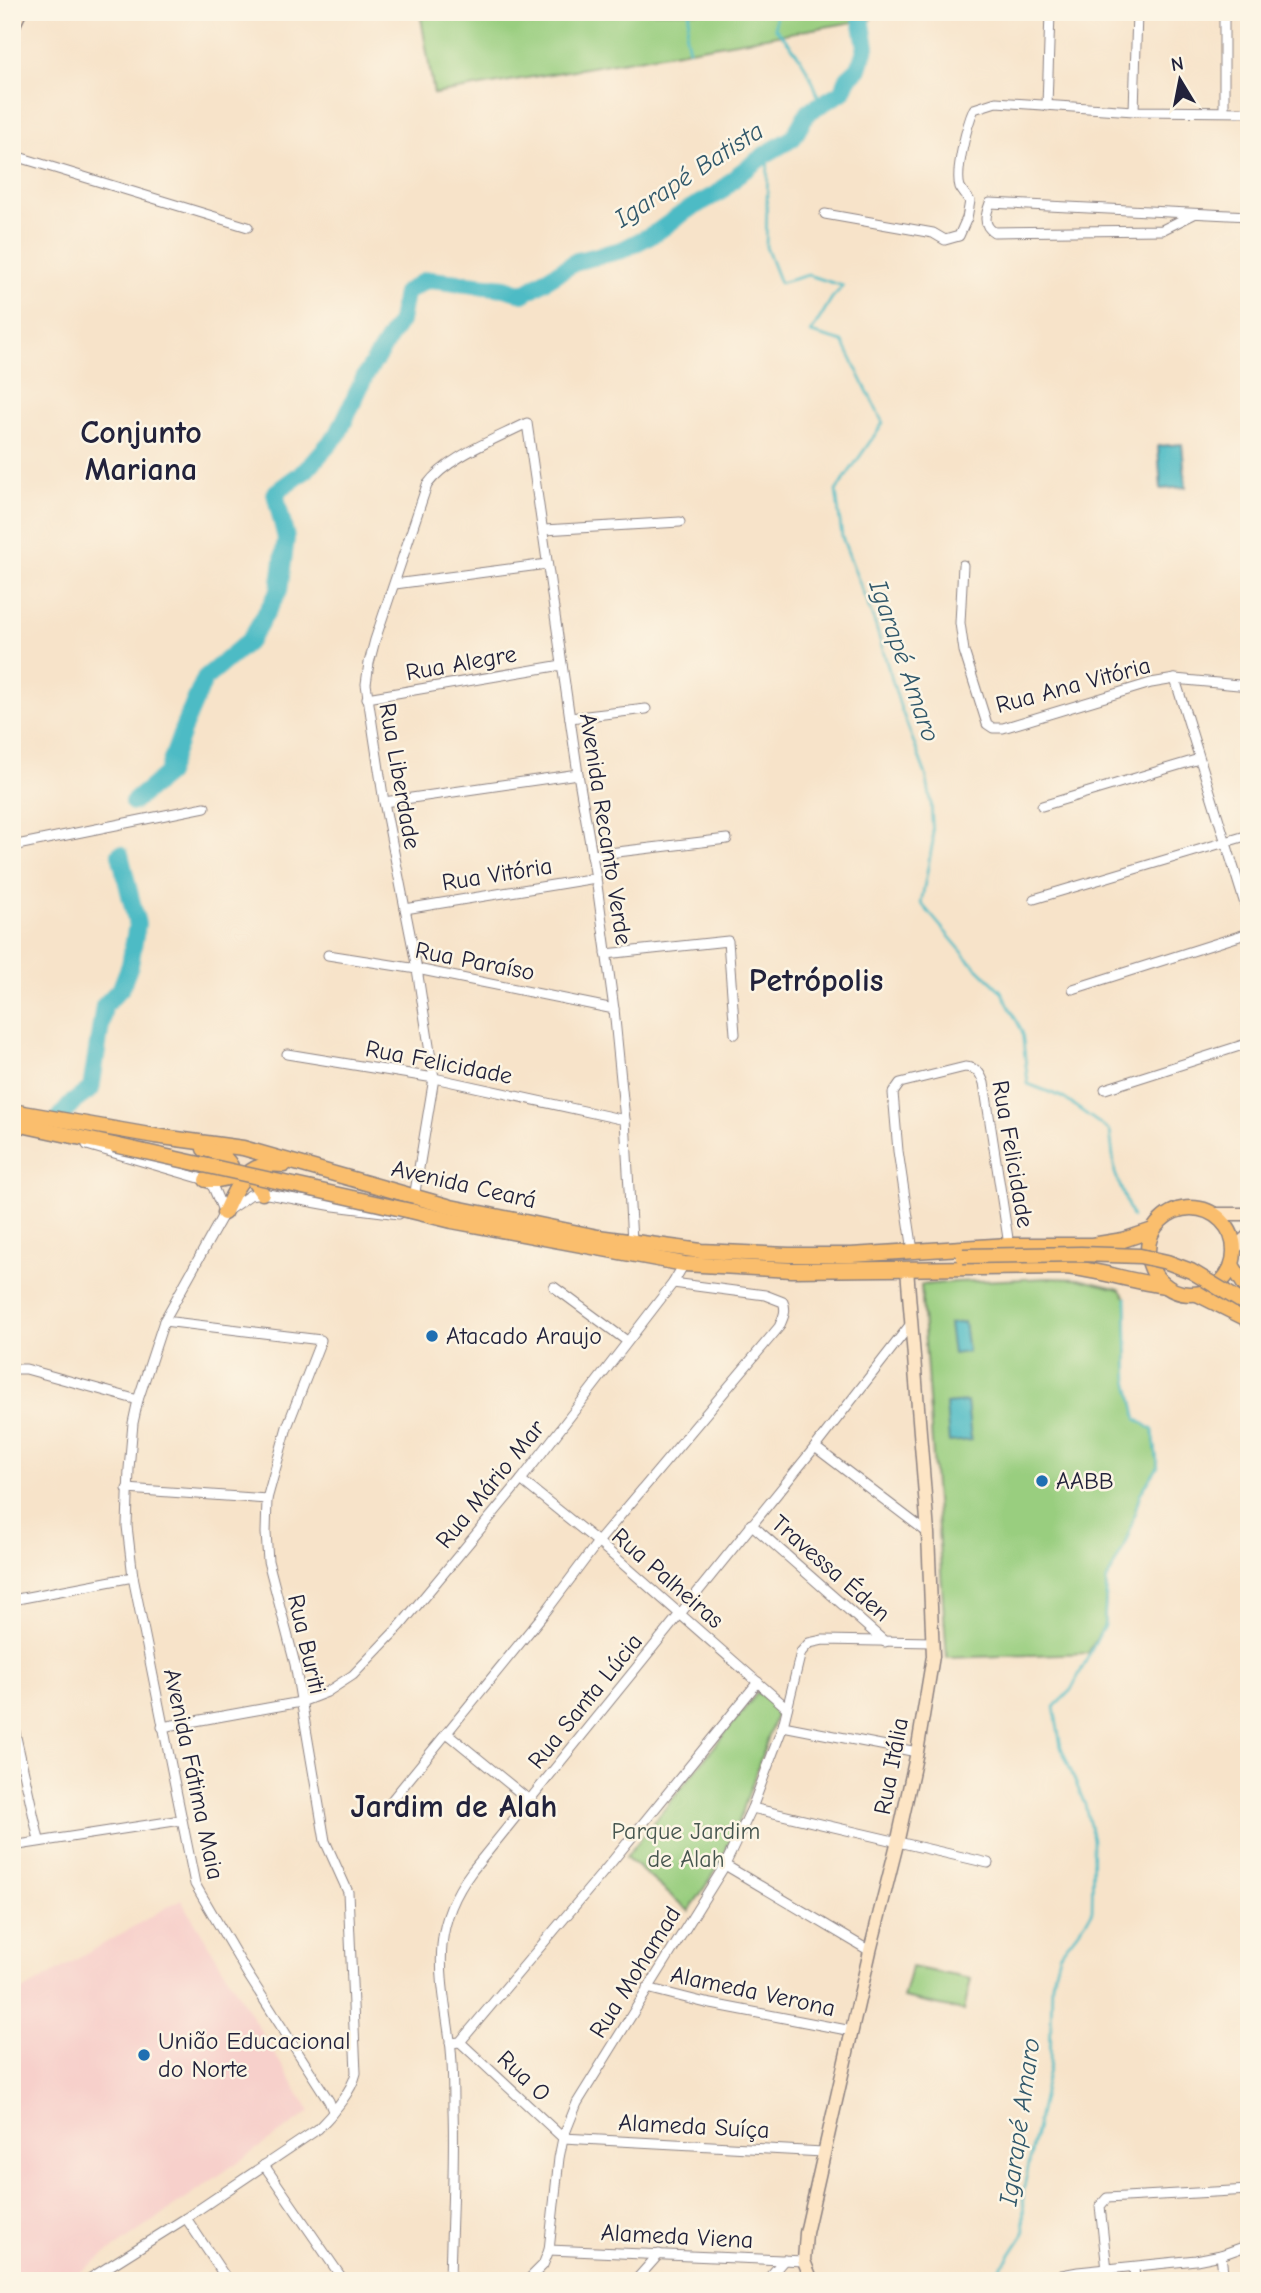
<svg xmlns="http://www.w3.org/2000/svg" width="1261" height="2293" font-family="'Comic Neue',sans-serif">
	<rect width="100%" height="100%" fill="#fcf5e5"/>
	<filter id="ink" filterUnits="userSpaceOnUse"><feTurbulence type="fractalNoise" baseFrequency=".0143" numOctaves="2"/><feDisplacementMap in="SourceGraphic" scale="14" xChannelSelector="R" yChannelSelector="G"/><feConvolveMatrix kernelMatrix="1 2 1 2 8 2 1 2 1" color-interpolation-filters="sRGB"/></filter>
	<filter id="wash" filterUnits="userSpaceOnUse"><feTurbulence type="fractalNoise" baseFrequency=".00686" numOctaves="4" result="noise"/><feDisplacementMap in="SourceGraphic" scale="28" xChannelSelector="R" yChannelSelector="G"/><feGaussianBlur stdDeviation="1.57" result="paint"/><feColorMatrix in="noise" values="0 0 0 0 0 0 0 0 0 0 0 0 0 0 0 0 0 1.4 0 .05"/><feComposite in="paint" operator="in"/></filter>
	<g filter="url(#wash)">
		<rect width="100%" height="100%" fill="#f7e3c9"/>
		<path fill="#f7d0cb" d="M181,1899l129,213 -243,169h-55v-284z"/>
		<g fill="#99ce7f" stroke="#5e785d" stroke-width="2">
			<path d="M420,12h450l1,7 -437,75z"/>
			<path d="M1048,1278l30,1 41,10 7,9 2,81 9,40 16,11 5,37 -18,27 -13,47 -20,39 -3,46 -16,27 -141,5 -26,-373 34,-3z"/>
			<path d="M758,1692l20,17 -36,104 -22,51 -31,47 -63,-54z"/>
			<path d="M911,1967l60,12 -7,32 -61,-13z"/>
		</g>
		<g fill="#4dbbc5" stroke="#386e80" stroke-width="2">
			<path d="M1182,444l4,43 -25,2 -3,-43z"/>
			<path d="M964,1322l4,30 -15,2 -4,-30z"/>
			<path d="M967,1402l4,38 -22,2 -3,-38z"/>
		</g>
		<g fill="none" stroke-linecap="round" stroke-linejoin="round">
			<g stroke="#4dbbc5" stroke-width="2.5">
				<path d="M776,12l-1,16c22,22 39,47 45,77"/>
				<path d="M689,50l-3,-14 4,-24"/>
				<path d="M768,154l-2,93 14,36 28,-8 35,11 -11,12 -21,35 32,9 40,81 -47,68 6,46 33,87 25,82 26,69 5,27 2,39 -12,62 48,57 32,31 21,40 6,53 34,13 48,34 5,42 17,44"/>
				<path d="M988,2281l17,-19 19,-29 -1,-41 27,-128 2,-82 7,-27 33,-42 1,-74 -8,-34 -24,-58 -7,-40 17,-17 33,-64 3,-46 20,-39 13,-47 18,-27 -5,-37 -16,-11 -9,-40 -2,-81"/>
			</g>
			<g stroke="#4dbbc5" stroke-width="18">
				<path d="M133,802l34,-28 17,-48 21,-48 45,-38 29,-49 7,-53 -11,-45 31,-23 32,-36 27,-58 35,-55 5,-28 19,-12 6,-1 75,8 18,6 54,-33 45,-11 35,-18 29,-21 34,-19 19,-18 27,-20 27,-16 15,-26 34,-20 6,-14 11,-10 7,-21 -6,-35"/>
				<path d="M58,1120l14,-17 19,-14 13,-83 17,-18 9,-23 7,-41 -17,-70"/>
			</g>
		</g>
	</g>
	<g filter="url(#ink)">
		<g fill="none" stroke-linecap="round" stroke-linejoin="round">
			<g stroke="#8c8282" stroke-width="11">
				<g id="street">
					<path d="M1047,106l3,-94"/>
					<path d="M1134,111l3,-99"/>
					<path d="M1224,111v-99"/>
					<path d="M12,155l236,72"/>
					<path d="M825,214l108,19 12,7 14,-4 8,-18 3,-17c-3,-4 -8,-10 -10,-14 -5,-15 7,-63 14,-78l22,-7 138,9 115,1"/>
					<path d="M1194,214l-32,16 -168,2c-12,-7 -8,-18 -4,-29l259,13"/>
					<path d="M544,530l136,-8"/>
					<path d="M963,565l-3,58 4,28 23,73 6,4h10l148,-45 24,-4 74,7"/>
					<path d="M395,584l152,-20"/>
					<path d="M1175,679l74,238"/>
					<path d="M367,698l195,-33"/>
					<path d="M570,718l76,-9"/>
					<path d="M384,802l194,-28"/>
					<path d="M1042,806l157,-47"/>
					<path d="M12,846l193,-39"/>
					<path d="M592,855l135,-16"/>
					<path d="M1034,899l215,-64"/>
					<path d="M405,909l191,-31"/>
					<path d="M606,954l122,-13 7,93"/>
					<path d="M328,955l89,14 197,40"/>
					<path d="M1073,989l176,-56"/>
					<path d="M287,1054l147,24 191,42"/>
					<path d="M1105,1089l144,-46"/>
					<path d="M87,1145l119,35 7,7 11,26"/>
					<path d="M414,1198l20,-120 -17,-109 -33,-167 -18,-118 3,-21 6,-23 52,-155c20,-28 69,-46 100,-62l51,351 18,104 18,131 11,111 7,121"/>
					<path d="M913,1251l-15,-100 -5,-58 7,-10 65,-16c12,1 15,5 19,16l25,162"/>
					<path d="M554,1287l73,54"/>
					<path d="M12,1369h14l112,31"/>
					<path d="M815,1447l113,86"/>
					<path d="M521,1480l77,62 189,166"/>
					<path d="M127,1489l140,10"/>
					<path d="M751,1524l134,118"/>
					<path d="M12,1600l121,-23"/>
					<path d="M12,1719l27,121"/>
					<path d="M783,1726l134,26"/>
					<path d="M162,1727l139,-25 26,-10 26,-17 47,-49 121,-146 152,-197 11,-19"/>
					<path d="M447,1733l82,67"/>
					<path d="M392,1800l155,-190 51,-68 181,-215c4,-9 8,-16 4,-25l-18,-7 -92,-12"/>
					<path d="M752,1808l236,55"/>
					<path d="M12,1846l169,-26"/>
					<path d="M725,1865l145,86"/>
					<path d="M647,1988l59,15 146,28"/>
					<path d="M460,2042l103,96 260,14"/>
					<path d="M450,2043l10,-1 150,-178 148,-182"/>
					<path d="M333,2111l-4,-10 -82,-128 -52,-89 -62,-307 -6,-51 2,-57 4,-46 5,-23 26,-79 60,-108 26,-18 12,-2 72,13 65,8"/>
					<path d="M264,2165l80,116"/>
					<path d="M186,2218l42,63"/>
					<path d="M549,2250l255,11"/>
					<path d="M1221,2255l3,26"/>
					<path d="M1134,2267l1,14"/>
					<path d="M1107,2270l-7,-64 7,-8 142,-8"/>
					<path d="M86,2281l100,-63 132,-89c13,-13 34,-38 38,-56l-8,-181 -23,-51 -30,-177 -27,-103 -2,-28 1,-34 20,-72 34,-87 -157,-19"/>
					<path d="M450,2281c1,-57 5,-115 3,-172 0,-22 0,-46 -3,-69 -9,-65 -21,-112 22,-169l343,-424 95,-122"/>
					<path d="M527,2281l16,-16 6,-15 10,-92 4,-20 14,-35 148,-238 27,-57 31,-82 18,-74 8,-9 14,-3 110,2"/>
					<path d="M635,2281l24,-27"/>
					<path d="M766,2281l18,-21"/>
					<path d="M1049,2281l13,-6 16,-3 118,-12 25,-5 28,-10"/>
				</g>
			</g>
			<g stroke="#8c8282" stroke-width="15">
				<g id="secondary">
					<path d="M12,29l8,-17"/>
					<path d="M1213,1214h36"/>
					<path d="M1234,1249l15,-14"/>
					<path d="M812,2281l-8,-20 2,-28 64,-282 27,-107 20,-92 16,-96 -5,-123 -21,-264"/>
				</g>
			</g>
			<g stroke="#8c8282" stroke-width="17">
				<g id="primary">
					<path d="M12,1111l143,25 88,12 208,59 147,30 103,14 88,4h62l158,-10h83l31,-5 30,-10"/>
					<path d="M12,1123l102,22"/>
					<path d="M204,1149c11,3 21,6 27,17l-3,12 -10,2h-12"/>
					<path d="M260,1167l-5,16 7,10"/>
					<circle cx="1191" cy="1251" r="43"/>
					<path d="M411,1211l41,10 232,43 108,6 273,-3c35,3 67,15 101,19"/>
					<path d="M224,1213c14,-29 22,-53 60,-48"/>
					<path d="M1232,1265l17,27"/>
					<path d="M1197,1294l52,26"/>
				</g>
			</g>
			<use href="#street" stroke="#fff" stroke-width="9"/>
			<use href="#secondary" stroke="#fde5c5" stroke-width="12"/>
			<use href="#primary" stroke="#fabe6d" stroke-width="14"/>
			<g stroke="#8c8282" stroke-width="17" stroke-linecap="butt">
				<g id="primary-bridge">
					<path d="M114,1145l297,66"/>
					<path d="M963,1256l118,-2 59,2 27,6 24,9 58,35"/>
				</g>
			</g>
			<use href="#primary-bridge" stroke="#fabe6d" stroke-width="14"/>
		</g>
	</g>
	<g fill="#1f6fb2" stroke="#fcf5e5" stroke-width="2.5">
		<circle cx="432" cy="1336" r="7"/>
		<circle cx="1042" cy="1481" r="7"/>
		<circle cx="144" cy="2055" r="7"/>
	</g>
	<g text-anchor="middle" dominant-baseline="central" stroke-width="5" stroke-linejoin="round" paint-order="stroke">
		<g font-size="24" fill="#22223b" stroke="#fcf5e5">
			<text transform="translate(461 663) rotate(-10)">Rua Alegre</text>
			<text transform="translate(1073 685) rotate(-15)">Rua Ana Vitória</text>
			<text transform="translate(400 776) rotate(80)">Rua Liberdade</text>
			<text transform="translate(606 829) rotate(81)">Avenida Recanto Verde</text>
			<text transform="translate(497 874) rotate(-9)">Rua Vitória</text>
			<text transform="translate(475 961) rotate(11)">Rua Paraíso</text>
			<text transform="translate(439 1062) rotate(11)">Rua Felicidade</text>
			<text transform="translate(1013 1154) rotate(80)">Rua Felicidade</text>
			<text transform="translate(464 1184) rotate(13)">Avenida Ceará</text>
			<text transform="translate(490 1484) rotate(-51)">Rua Mário Mar</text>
			<text transform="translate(831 1568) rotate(41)">Travessa Éden</text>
			<text transform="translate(668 1578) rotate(41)">Rua Palheiras</text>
			<text transform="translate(307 1644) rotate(77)">Rua Buriti</text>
			<text transform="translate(585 1701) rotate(-51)">Rua Santa Lúcia</text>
			<text transform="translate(891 1766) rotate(-79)">Rua Itália</text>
			<text transform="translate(194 1774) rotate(78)">Avenida Fátima Maia</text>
			<text transform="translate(635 1972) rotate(-58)">Rua Mohamad</text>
			<text transform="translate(753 1991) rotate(12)">Alameda Verona</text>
			<text transform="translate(524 2076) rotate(43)">Rua O</text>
			<text transform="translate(694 2126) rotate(3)">Alameda Suíça</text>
			<text transform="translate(677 2236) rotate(3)">Alameda Viena</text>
		</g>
		<g font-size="24" fill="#22223b" stroke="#fcf5e5" text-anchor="start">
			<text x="446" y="1336">Atacado Araujo</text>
			<text x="1056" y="1481">AABB</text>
			<text x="158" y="2041">União Educacional<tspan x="158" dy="28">do Norte</tspan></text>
		</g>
		<g font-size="24" fill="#46564f" stroke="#fcf5e5">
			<text x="686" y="1831">Parque Jardim<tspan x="686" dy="28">de Alah</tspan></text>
		</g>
		<g font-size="26" font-style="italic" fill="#31586b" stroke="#fcf5e5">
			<text transform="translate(689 175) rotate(-33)">Igarapé Batista</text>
			<text transform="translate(904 661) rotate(71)">Igarapé Amaro</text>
			<text transform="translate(1020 2122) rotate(-82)">Igarapé Amaro</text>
		</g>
		<g font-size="32" font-weight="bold" fill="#22223b" stroke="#fcf5e5">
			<text x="141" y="432">Conjunto<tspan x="141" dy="37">Mariana</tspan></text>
			<text x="816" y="980">Petrópolis</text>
			<text x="454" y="1806">Jardim de Alah</text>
		</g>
	</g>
	<rect width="1261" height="2293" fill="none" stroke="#fcf5e5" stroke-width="42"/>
	<g transform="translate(1180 80) rotate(350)" stroke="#fcf5e5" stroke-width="5" paint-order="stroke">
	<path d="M0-5L12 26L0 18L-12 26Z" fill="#22223b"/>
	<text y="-10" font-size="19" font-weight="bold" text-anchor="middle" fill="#22223b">N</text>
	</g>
</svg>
